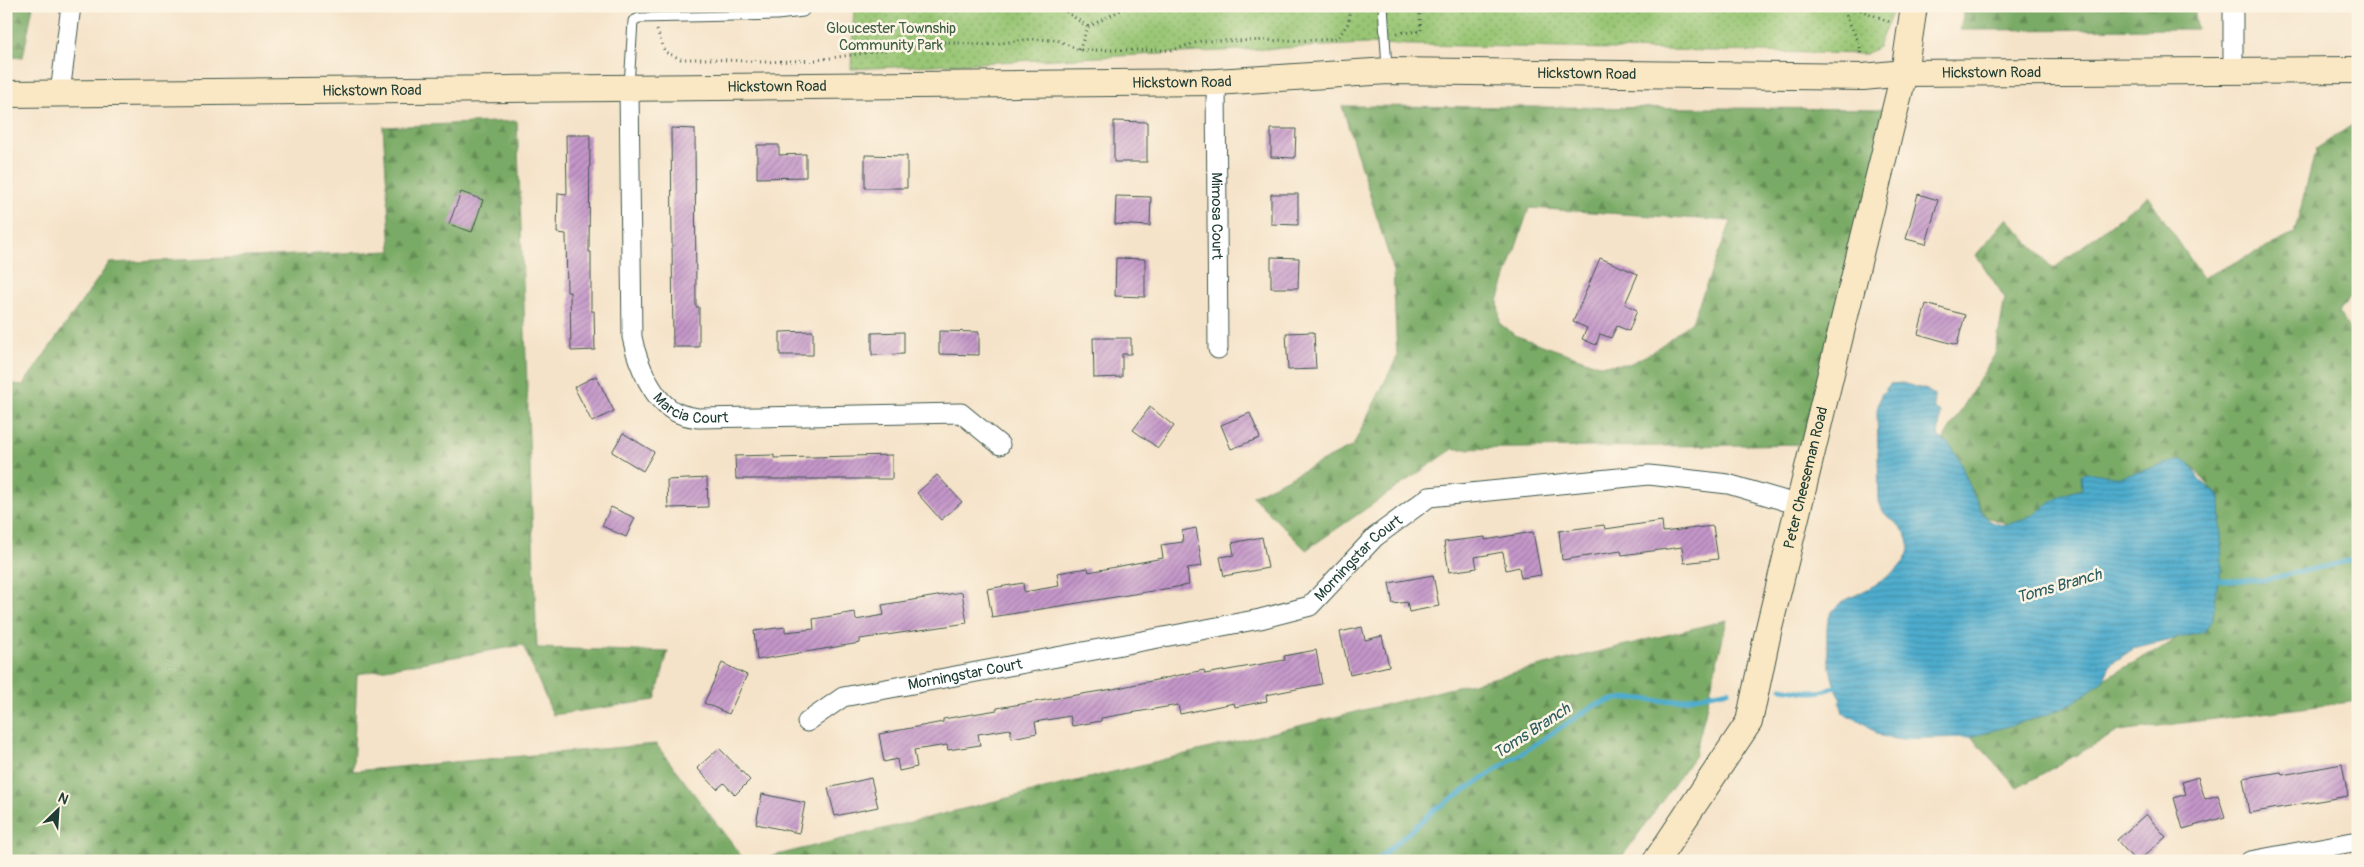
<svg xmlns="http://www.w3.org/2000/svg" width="2364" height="867" font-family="Pangolin,sans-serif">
	<defs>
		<pattern id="forest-firs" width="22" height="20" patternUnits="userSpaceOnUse" patternTransform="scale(1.25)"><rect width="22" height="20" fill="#7aab66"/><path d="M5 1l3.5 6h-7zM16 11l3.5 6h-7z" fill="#638c55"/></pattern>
		<pattern id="park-dots" width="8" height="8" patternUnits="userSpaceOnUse" patternTransform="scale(1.25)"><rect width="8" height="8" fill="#99c674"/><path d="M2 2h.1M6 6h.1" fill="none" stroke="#7ca260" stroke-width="1.8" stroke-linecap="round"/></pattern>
		<pattern id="water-rules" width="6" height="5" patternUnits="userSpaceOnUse" patternTransform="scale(1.25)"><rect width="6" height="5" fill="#4eaccd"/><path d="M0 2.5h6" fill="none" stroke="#408da7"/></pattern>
		<pattern id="building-hatch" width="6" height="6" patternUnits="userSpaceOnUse" patternTransform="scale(1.25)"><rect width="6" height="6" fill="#c496c9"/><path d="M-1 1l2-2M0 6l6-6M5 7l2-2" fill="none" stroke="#9f7ca4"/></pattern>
	</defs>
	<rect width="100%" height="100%" fill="#fcf5e5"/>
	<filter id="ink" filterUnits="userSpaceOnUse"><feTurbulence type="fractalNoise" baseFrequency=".02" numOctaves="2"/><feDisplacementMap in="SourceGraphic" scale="10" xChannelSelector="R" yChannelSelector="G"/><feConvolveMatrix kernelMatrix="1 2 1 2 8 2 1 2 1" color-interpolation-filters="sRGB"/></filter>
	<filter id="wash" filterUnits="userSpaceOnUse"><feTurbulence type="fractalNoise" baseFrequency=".0096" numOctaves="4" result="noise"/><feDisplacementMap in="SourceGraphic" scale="20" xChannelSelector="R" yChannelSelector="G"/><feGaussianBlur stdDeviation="1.12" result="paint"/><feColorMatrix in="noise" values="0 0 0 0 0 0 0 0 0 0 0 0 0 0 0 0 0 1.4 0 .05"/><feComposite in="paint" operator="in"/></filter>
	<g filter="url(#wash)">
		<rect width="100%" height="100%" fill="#f5e3c9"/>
		<g fill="url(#forest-firs)" stroke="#4c744d" fill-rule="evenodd">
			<path d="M6,6h27l-10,51 -17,1z"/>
			<path d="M1965,6h229l3,23 -237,1z"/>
			<path d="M1342,106l554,3 -80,335 -363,5 -147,101 -54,-54 101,-50 44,-89 -4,-88zM1529,208l202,13v1l-39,99 -39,31 -24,12 -30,1 -82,-29 -17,-12 -2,-23z"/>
			<path d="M517,121l20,527 131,4 -13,48 -102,15 -30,-70 -166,29 -4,97 303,-27 89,117h-739v-478l17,2 86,-122 282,-12 -8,-124z"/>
			<path d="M2358,121v165l-20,26 20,30v359l-239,30 -102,57 -57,-64 89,-15 164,-90 7,-121 -32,-36 -164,67 -38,-12 -43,-77 52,-86 10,-56 -29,-43 31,-37 46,51 95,-73 55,82 91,-44 22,-85z"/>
			<path d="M1727,620l-32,135 -76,106h-866z"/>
		</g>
		<path fill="url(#park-dots)" stroke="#5c8254" d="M854,6h1041l-17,41 -12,7 -500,-10 -515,25z"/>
		<path fill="url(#water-rules)" stroke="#367480" d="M1902,383l25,7 7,5v14l7,4 -3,23 13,10 6,9c8,18 15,39 25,57 20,32 61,-6 81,-17 6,-3 13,-4 19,-6l-1,-13 3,-4 37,5 57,-17c15,-2 15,13 23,21 7,6 14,10 19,17l2,70 -7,27 -2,24 -9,13 -71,17 -22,15 -8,17 -36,26 -24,9 -72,21 -76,2 -14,-3 -17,-13 -21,-10 -3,-11 2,-2c-12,-13 -18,-63 -14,-80 3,-8 7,-13 14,-18 22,-12 87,-37 61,-72 -10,-13 -19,-10 -24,-29l-2,-91 4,-15 9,-11z"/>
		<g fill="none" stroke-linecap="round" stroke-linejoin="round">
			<g stroke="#4eaccd" stroke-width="5">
				<path d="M2213,580h50l95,-21"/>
				<path d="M1782,688c25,4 34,8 58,-3"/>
				<path d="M1376,861l57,-50 162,-106 22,-6 16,-1 28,3 20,-1 48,-10"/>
			</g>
		</g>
		<g id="blocks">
			<g fill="url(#building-hatch)">
				<path d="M1114,121l33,1v40h-33z"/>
				<path d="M671,128l24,1 1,178h3v40h-26z"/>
				<path d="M1271,129h25l-1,29 -24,-1z"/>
				<path d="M566,135h24l-1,117h2v59h3l1,39 -24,1 -1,-59h-3l-1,-58 -9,-1 1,-40 9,1z"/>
				<path d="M757,145h22v10l27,-1v23l-49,1z"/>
				<path d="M865,155l42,1v32h-42z"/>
				<path d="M461,192l22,8 -11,32 -23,-8z"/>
				<path d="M1271,194h27v31l-27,-1z"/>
				<path d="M1918,194l20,6 -12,44 -20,-5z"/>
				<path d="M1116,196l35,1 -1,29 -35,-2z"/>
				<path d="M1271,257l28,1 -1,30h-27z"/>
				<path d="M1116,258l29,1v38l-30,-1z"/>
				<path d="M1600,258l38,16 -13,30 12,6 -8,21 -12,-5 -6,12 -11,-4 -4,11 -14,-6 5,-11 -14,-6z"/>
				<path d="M1926,304l39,11 -8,30 -39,-11z"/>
				<path d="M813,331v24h-33v-23z"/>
				<path d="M939,331l40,1v23l-40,-1z"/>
				<path d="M904,332v22l-32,1v-22z"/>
				<path d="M1314,332l2,37 -28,1 -2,-37z"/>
				<path d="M1093,338h38v16h-9v23l-28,1z"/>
				<path d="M596,376l18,35 -22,11 -18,-35z"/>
				<path d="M1150,407l24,19 -16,22 -25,-18z"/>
				<path d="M1250,413l10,25 -29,11 -10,-24z"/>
				<path d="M623,433l31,19 -11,19 -31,-19z"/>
				<path d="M774,455v3l118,-3v24h-156l-1,-23z"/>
				<path d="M937,475l25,27 -21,18 -24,-27z"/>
				<path d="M707,478l1,29 -40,1 -1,-28z"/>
				<path d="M611,507l24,11 -9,19 -24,-11z"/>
				<path d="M1662,521l1,11 50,-6 5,33 -34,4 -2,-16 -60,8 -1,-4 -59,9 -3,-29 45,-6 1,4z"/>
				<path d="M1196,528l6,38 -15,2 2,17 -197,32 -5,-28 36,-6 1,9 35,-6 -2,-13 31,-5 1,4 74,-14 -2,-13 22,-3 -1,-11z"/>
				<path d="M1533,532l8,43 -20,3 -2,-11 -13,3 -3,-18 -28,5 2,11 -28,4 -5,-30 41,-5v3z"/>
				<path d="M1262,537l6,31 -44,8 -4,-19 14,-2 -2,-12z"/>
				<path d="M1433,575l6,31 -30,6 -2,-10 -14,2 -4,-21z"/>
				<path d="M962,592l5,31 -107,16v4l-103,17 -3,-29 31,-4v5l29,-3 -1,-10 42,-7 1,8 28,-5 -2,-10z"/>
				<path d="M1362,627l3,13 17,-4 7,30 -39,9 -10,-43z"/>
				<path d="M1316,650l6,34 -56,11 1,6 -32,6 -1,-4 -54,11 -2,-9 -77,13v3l-29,5 -2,-10 -35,6 2,11 -25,5 -2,-9 -32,5 2,11 -32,5 -1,-5 -33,5 3,17 -18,4 -2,-12 -13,3 -5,-28 64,-12v-3l54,-9v-2l116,-19 91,-19 1,4 80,-14 -1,-4z"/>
				<path d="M722,663l25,12 -18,39 -25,-11z"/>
				<path d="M719,748l31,32 -15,15 -11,-12 -7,6 -20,-21z"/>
				<path d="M2342,764l6,32 -99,17 -6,-35 38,-6 1,3z"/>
				<path d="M2198,777l7,22 13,-4 7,22 -42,12 -9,-31 12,-4 -4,-12z"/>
				<path d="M871,778l7,29 -43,9 -7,-28z"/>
				<path d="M762,794l43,9 -6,30 -43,-9z"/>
				<path d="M2146,814l20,23 -28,24h-3l-18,-21z"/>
			</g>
		</g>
	</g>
	<g filter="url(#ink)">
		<use href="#blocks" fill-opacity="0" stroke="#3f564a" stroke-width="1"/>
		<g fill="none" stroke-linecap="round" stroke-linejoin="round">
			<g stroke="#3f564a" stroke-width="11">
				<g id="lane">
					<path d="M1383,6l4,62"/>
					<path d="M629,86l4,-65 6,-3 138,-3 26,-3 5,-6"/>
				</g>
			</g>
			<g stroke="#3f564a" stroke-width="21">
				<g id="street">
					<path d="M2233,71v-65"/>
					<path id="s1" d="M1216,82l2,267"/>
					<path id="s2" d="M629,89l3,248c5,25 21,66 46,76 6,3 14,4 20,5l263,-5 39,32"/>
					<path d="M60,93l11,-87"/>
					<path id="s3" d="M807,722l36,-25 417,-78 50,-13 65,-69 54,-40 220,-22 79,9 71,21"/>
					<path d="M2250,861l108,-20"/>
				</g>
			</g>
			<g stroke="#3f564a" stroke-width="28">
				<g id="secondary">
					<path id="s4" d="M6,94l1210,-12 172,-11 475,6 41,-4 454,-3"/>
					<path id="s5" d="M1656,861l93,-139 19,-90 136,-559 10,-67"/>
				</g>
			</g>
			<g stroke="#3f564a" stroke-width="3" stroke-dasharray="1 4" stroke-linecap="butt">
				<path d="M1058,6l30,21"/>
				<path d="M1842,6l18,40 1,11"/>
				<path d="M1851,6l41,17"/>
				<path d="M657,30l8,22 16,7h29l53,3 53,-2 129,-18 40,3 47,-6 25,1 22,10h94l28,-9 120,-1 17,-2 11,-16v-16"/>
				<path d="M1397,33l24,-2 -2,-25"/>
				<path d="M1079,50l9,-23 41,-21"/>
			</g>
			<use href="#lane" stroke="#fff" stroke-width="9"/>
			<use href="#street" stroke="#fff" stroke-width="19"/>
			<use href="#secondary" stroke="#fae7c3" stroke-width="26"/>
		</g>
	</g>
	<g text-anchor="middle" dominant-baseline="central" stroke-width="5" stroke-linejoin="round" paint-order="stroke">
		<g font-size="15" fill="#3e5f44" stroke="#fcf5e5">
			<text x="891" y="28">Gloucester Township<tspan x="891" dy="17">Community Park</tspan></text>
		</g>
		<g font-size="15" fill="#1f3d34" stroke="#fcf5e5">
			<text stroke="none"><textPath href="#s4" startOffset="1986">Hickstown Road</textPath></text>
			<text stroke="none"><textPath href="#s4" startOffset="1581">Hickstown Road</textPath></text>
			<text stroke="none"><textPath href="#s4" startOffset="1176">Hickstown Road</textPath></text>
			<text stroke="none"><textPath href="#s4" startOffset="771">Hickstown Road</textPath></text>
			<text stroke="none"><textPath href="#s4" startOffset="366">Hickstown Road</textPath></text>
			<text stroke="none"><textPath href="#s1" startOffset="134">Mimosa Court</textPath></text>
			<text stroke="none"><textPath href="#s2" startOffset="351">Marcia Court</textPath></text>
			<text stroke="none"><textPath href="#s5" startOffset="418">Peter Cheeseman Road</textPath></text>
			<text stroke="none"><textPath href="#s3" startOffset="588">Morningstar Court</textPath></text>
			<text stroke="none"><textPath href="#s3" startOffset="168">Morningstar Court</textPath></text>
		</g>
		<g font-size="16" font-style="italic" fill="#2d5e62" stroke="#fcf5e5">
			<text transform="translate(2059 586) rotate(-16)">Toms Branch</text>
			<text transform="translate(1532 731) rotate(-33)">Toms Branch</text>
		</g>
	</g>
	<rect width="2364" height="867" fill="none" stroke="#fcf5e5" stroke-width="25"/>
	<g transform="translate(58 810) rotate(25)" stroke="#fcf5e5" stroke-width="4" paint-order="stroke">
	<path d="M0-4L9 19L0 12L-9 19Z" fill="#1f3d34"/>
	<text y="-8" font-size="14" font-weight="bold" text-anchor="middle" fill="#1f3d34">N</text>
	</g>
</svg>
